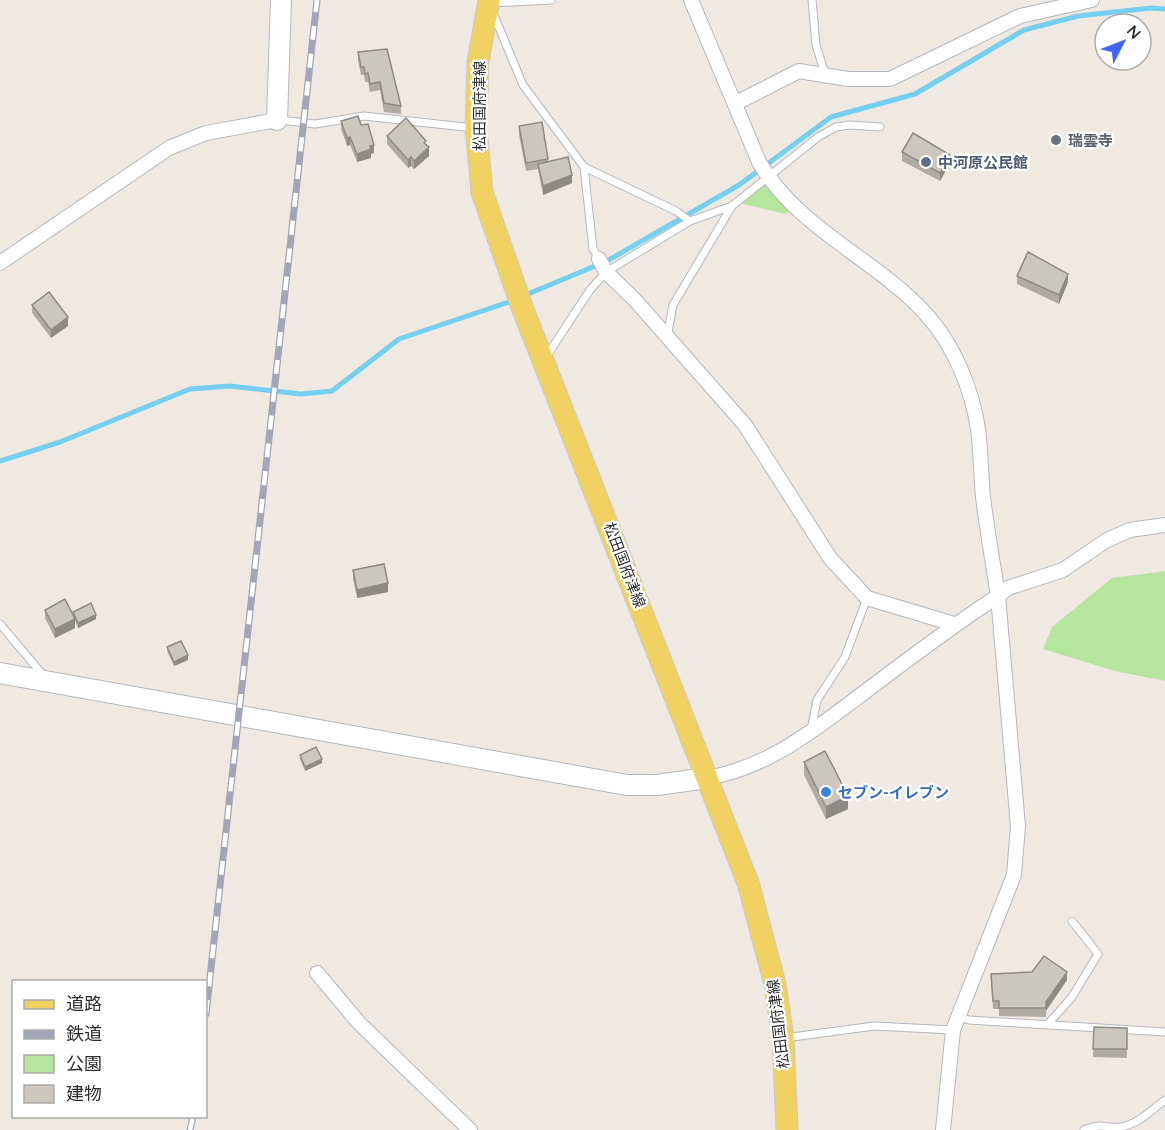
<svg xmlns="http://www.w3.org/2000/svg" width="1165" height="1130" font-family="Quicksand,'Noto Sans JP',sans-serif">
	<rect width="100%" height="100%" fill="#efe9e1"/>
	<g fill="#b6e59e">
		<path d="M761,182l30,26 -5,6 -47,-11z"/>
		<path d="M1165,571v110l-50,-10 -72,-22 9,-22 60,-49z"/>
	</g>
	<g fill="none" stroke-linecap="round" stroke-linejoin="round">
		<g stroke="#75cff0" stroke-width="5">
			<path d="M523,296l84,-35 132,-76 92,-68 84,-23 109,-64 54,-14 73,-8 14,1"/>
			<path d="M0,461l60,-19 130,-53 40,-3 71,8 31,-3 67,-52 116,-39"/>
		</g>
		<g stroke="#b4b7c1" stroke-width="9">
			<g id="lane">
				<path d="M812,0l4,45 9,29"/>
				<path d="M491,3l60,-3"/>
				<path d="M493,13l30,72 61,82 9,82 6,10"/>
				<path d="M280,120l35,4 49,-8 110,12"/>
				<path d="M584,167l92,44 14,10"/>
				<path d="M667,337l6,-32 59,-99"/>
				<path d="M546,357l44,-67 16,-18 84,-51 42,-15 86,-69 18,-10 14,-2 30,2"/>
				<path d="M0,624l43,51"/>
				<path d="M811,730l6,-30 28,-43 22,-59"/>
				<path d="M957,1016l12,4 196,12"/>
				<path d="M1049,1023l23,-26 26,-43 -26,-33"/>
				<path d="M785,1038l89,-12 79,4"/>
				<path d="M1084,1130c19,-8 21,-1 37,-3 17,-3 31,-17 44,-27"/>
			</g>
		</g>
		<g stroke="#b4b7c1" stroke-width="16">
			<g id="street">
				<path d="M691,0l68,162c40,68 116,96 167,152 28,31 46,75 52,115 3,23 3,46 5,68 4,33 10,66 15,99 -43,28 -83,58 -124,89 -51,38 -102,82 -167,93"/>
				<path d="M736,103l63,-32 49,8h42l130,-63 72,-16"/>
				<path d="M599,259l7,13 29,28 110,125 85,133 37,40 87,26"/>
				<path d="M0,263l169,-115 37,-15 71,-13"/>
				<path d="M317,973l42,50 111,107"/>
				<path d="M943,1130l10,-100 61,-155 4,-49 -20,-230 10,-8 55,-18 44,-30 23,-10 35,-5"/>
			</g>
		</g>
		<g stroke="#b4b7c1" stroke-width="22">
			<g id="secondary">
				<path d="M277,120l4,-120"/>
				<path d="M0,673l627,112h30l50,-7"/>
			</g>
		</g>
		<g stroke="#c9c9c9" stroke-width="23">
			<path id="primary" d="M489,0l-11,62 -2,66 6,64 40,115 226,576 27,101 8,54 4,92"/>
		</g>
		<use href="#lane" stroke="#fff" stroke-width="7"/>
		<use href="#street" stroke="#fff" stroke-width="14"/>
		<use href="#secondary" stroke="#fff" stroke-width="20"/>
		<use href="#primary" stroke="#f2d163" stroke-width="21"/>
		<g stroke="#a3a6b8" stroke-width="7">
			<g id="rail">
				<path d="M206,1014l111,-1014"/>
				<path d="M190,1130l3,-14"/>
			</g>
		</g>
		<use href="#rail" stroke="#fff" stroke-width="4.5" stroke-dasharray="14" stroke-linecap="butt"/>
	</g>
	<g fill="#afaba4">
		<path d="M358,52l43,54v8l-17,-2 -4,-22 -10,2 -2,-10h-3l-1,-7h-3l-3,-14z"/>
		<path d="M341,121l20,4 13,28 -3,1v4l-14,4 -7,-17 -3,1 -6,-17z"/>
		<path d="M519,126l29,33v2l24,22 -29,12 -5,-26 -12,2 -7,-36z"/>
		<path d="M387,136l39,9 3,11 -15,13 -3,-3 -3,2 -21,-24z"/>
		<path d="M902,152l48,11 -10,18 -38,-20z"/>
		<path d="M1017,276l51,6 -9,22 -42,-20z"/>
		<path d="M32,305l36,21 -17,12 -19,-25z"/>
		<path d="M353,570l35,22 -31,6 -4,-19z"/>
		<path d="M45,610l28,4v-2l23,7 -18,9 -3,-7v7l-20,10 -10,-20z"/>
		<path d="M167,647l21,13 -14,6 -7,-15z"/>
		<path d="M300,755l22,8 -17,8 -5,-12z"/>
		<path d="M804,762l44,47 -22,10 -22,-44z"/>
		<path d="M1067,980l-21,30v7l-47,-1v-7h-6l-2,-27z"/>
		<path d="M1094,1027l33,1v30l-34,-1z"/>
	</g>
	<g fill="#8e8b86">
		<path d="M350,137v8l-3,1v-8z"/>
		<path d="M374,145v8l-3,1v4l-14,4v-8l13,-8z"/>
		<path d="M429,147v9l-15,13v-8z"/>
		<path d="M950,155v8l-10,18v-8z"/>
		<path d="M411,157v9l-3,2v-8z"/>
		<path d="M572,175v8l-29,12v-9z"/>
		<path d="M1068,274v8l-9,22v-9z"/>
		<path d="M68,317v9l-17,12v-8z"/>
		<path d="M388,583v9l-31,6v-8z"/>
		<path d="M96,615v4l-18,9v-5z"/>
		<path d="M75,619v9l-20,10v-9z"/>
		<path d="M188,655v5l-14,6v-4z"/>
		<path d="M322,759v4l-17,8v-4z"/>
		<path d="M848,796v13l-22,10v-12z"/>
		<path d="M1067,972v8l-21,31v-9z"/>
	</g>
	<g fill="#cbc7bf" stroke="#8e8b86" stroke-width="1.5">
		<path d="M387,49l14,57 -17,-3 -4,-21 -10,2 -2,-11 -3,1 -1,-7h-3l-3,-15z"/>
		<path d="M358,116l3,9 7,-1 6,21 -4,1 1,3 -14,5 -7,-17 -3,1 -6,-17z"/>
		<path d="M406,118l20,23 -2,2 5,4 -15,14 -3,-4 -3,3 -21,-24z"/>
		<path d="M542,122l6,37 -22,4 -7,-37z"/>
		<path d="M913,133l37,22 -10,18 -38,-21z"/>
		<path d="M568,157l4,18 -29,11 -5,-22z"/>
		<path d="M1028,252l40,22 -9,21 -42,-19z"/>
		<path d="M49,292l19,25 -17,13 -19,-25z"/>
		<path d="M384,564l4,19 -31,7 -4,-20z"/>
		<path d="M65,599l10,20 -20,10 -10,-19z"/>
		<path d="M91,603l5,12 -18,8 -5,-11z"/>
		<path d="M181,641l7,14 -14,7 -7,-15z"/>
		<path d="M316,747l6,12 -17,8 -5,-12z"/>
		<path d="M825,751l23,45 -22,11 -22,-45z"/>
		<path d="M1044,956l23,16 -21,30v6h-47v-7h-6l-2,-27 41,-2z"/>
		<path d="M1094,1027l33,1v21h-34z"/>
	</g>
	<circle fill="#6b7280" stroke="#fff" stroke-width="2" cx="1056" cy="140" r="6"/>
	<circle fill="#5c6f8a" stroke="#fff" stroke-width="2" cx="926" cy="162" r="6"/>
	<circle fill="#3f7fe0" stroke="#fff" stroke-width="2" cx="826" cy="792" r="6"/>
	<g text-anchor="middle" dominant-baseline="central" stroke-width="4.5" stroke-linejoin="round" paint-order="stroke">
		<g font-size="15" fill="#2e2e2e" stroke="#fff">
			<text transform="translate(479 106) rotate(-90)">松田国府津線</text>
			<text transform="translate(625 565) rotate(69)">松田国府津線</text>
			<text transform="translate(778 1024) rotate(-97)">松田国府津線</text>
		</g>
		<g font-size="15" font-weight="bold" fill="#5b616d" stroke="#fff" text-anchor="start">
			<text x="1068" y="140">瑞雲寺</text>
		</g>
		<g font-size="15" font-weight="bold" fill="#4e5e75" stroke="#fff" text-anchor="start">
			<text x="938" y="162">中河原公民館</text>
		</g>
		<g font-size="15" font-weight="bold" fill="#366cbe" stroke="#fff" text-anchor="start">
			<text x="838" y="792">セブン-イレブン</text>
		</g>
	</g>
	<rect x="12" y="980" width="195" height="138" fill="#ffffff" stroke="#ababab" stroke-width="1.5"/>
	<rect x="24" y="1000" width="30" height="9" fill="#f2d163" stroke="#ababab" stroke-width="1.5"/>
	<text x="66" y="1010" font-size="18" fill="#2e2e2e">道路</text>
	<rect x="24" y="1030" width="30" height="9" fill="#a3a6b8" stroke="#ababab" stroke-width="1.5"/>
	<text x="66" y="1040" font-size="18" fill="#2e2e2e">鉄道</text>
	<rect x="24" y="1055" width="30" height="18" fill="#b6e59e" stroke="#ababab" stroke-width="1.5"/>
	<text x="66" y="1070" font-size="18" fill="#2e2e2e">公園</text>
	<rect x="24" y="1085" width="30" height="18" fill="#cbc7bf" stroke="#ababab" stroke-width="1.5"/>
	<text x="66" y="1100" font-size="18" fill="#2e2e2e">建物</text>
	<g transform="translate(1123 42) rotate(48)"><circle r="28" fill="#ffffff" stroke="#ababab" stroke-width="1.5"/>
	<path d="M0-4.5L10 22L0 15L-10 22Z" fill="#4264fb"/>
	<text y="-9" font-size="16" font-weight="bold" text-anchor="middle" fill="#2e2e2e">N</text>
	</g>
</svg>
